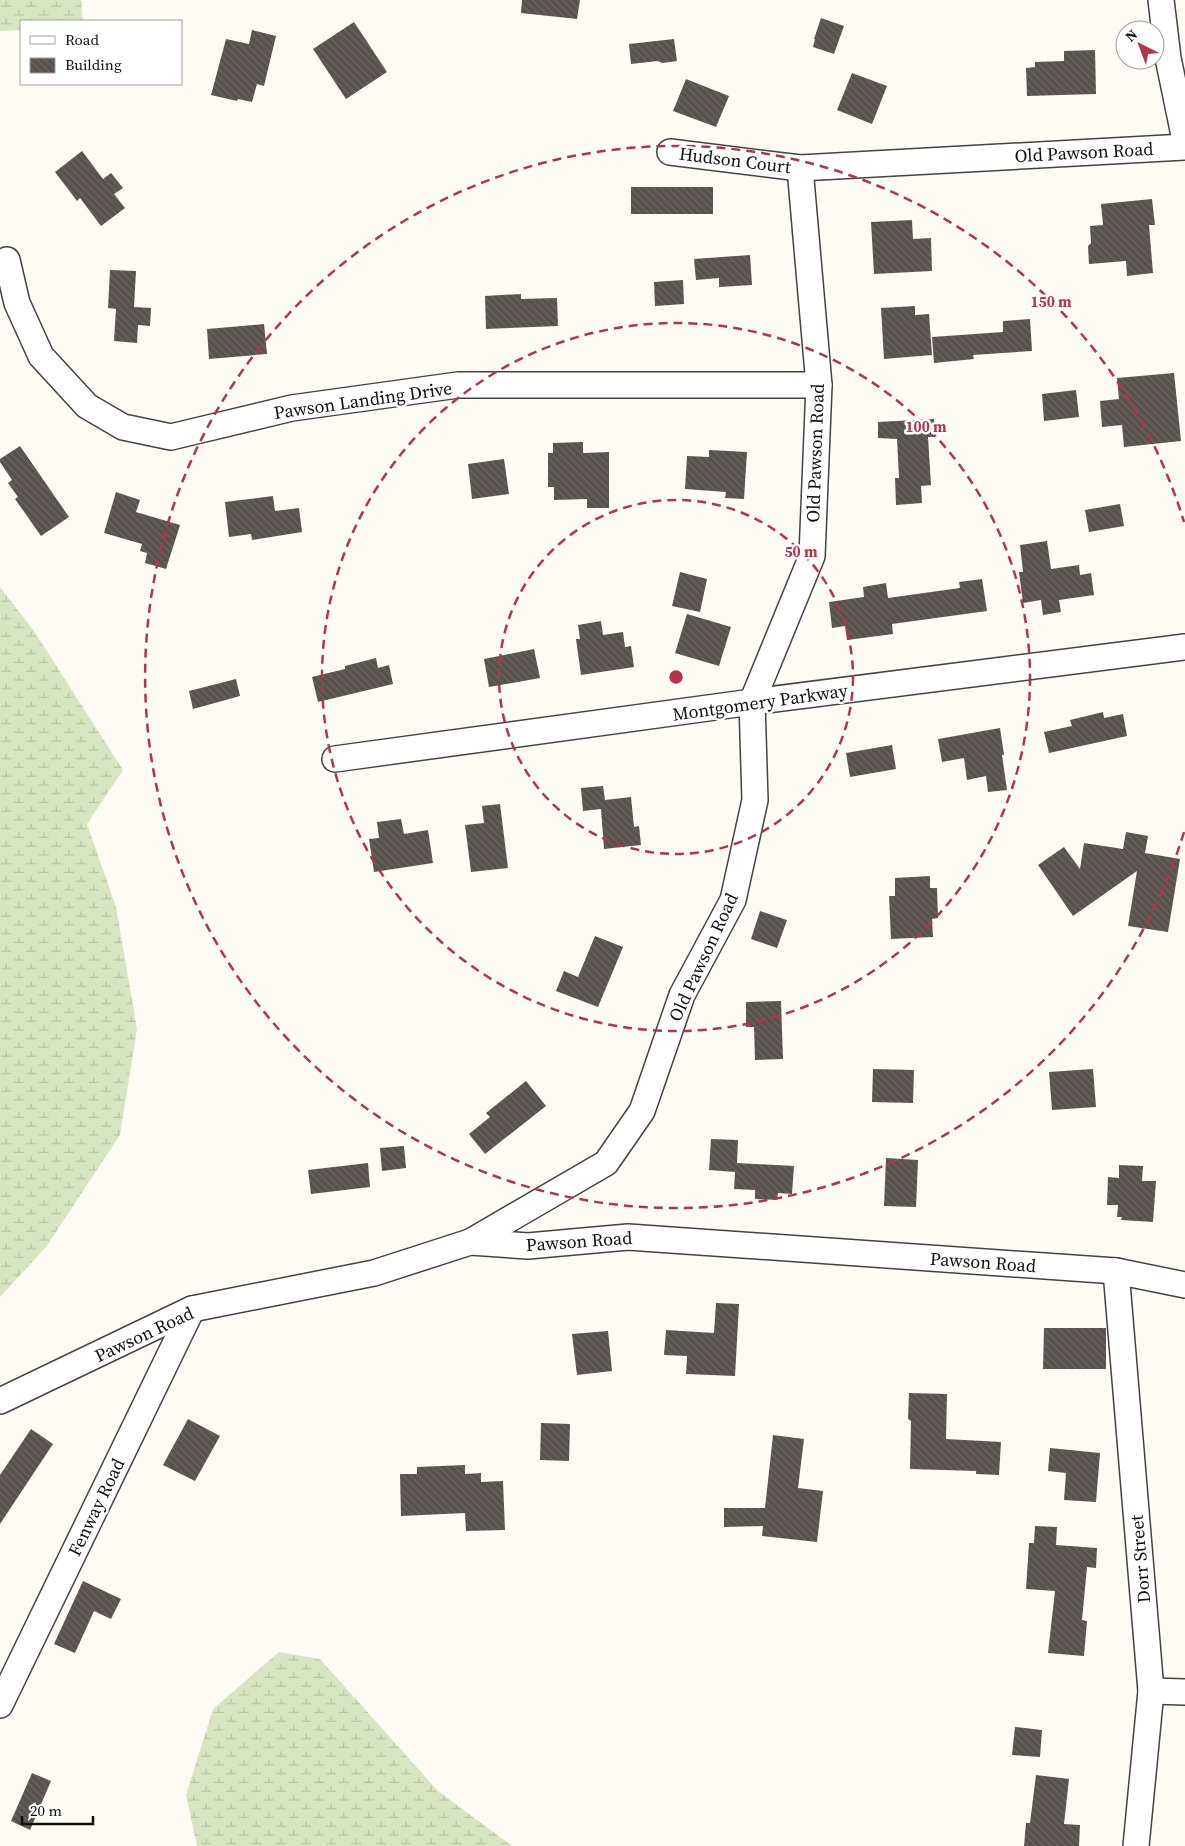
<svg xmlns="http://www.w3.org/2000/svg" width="1185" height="1846" font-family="'Source Serif 4',serif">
	<defs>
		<pattern id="wetland-marsh" width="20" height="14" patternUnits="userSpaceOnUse" patternTransform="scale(1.25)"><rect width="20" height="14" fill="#d7e6c0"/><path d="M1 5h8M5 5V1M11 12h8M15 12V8" fill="none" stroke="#b8c4a4"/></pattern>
		<pattern id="building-back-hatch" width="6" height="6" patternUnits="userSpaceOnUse" patternTransform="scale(1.25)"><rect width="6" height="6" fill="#58514d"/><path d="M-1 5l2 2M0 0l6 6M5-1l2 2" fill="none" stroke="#6b6562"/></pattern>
	</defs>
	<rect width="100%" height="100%" fill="#fefbf4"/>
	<g fill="url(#wetland-marsh)">
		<path d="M0,0h81l2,21h-62v9l-21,1z"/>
		<path d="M0,587l34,44 89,139 -36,54 29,83 21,122 -17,106 -74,112 -46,50z"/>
		<path d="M279,1652l41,7 118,132 74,55h-315l-11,-51 27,-86z"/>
	</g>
	<g fill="url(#building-back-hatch)">
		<path d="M522,0h58l-3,19 -56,-6z"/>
		<path d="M821,18l23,8 -10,28 -21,-7 2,-8h-1z"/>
		<path d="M354,22l33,50 -41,27 -33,-50z"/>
		<path d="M252,30l24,6 -12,50 -7,-2 -5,18 -14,-3 -1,2 -26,-6 15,-56 23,5z"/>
		<path d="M674,39l3,22 -15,2 -4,-2 -27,3 -2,-20z"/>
		<path d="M1095,50l1,44 -69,2 -1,-28 9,-1v-5l29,-1v-10z"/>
		<path d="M852,73l35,13 -15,38 -35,-14z"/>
		<path d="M686,79l43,17 -13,31 -43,-16z"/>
		<path d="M82,151l21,28 8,-6 12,15 -9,6 11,14 -24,18 -21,-28 -3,3 -22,-29z"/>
		<rect x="631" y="187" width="82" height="27"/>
		<path d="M1152,199l3,26h-6l4,48 -26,3 -1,-15 -37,3 -1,-18 3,-3 -1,-17 13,-1 -2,-21z"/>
		<path d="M912,220l1,19 18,-1 1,33 -58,3 -3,-52z"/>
		<path d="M750,255l2,30 -33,2v-9l-23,2 -2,-21z"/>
		<path d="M110,270l26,1 -2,36 17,1 -1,18 -12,-1 -1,18 -23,-2 2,-32 -8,-1z"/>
		<path d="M683,280l1,24 -29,2 -1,-24z"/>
		<path d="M521,294v5l36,-1 1,28 -72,3 -1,-33z"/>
		<path d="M915,306v9l14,-1 3,41 -48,4 -3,-51z"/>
		<path d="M1030,319l2,32 -59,4 1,4 -40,4 -2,-26 71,-5v-11z"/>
		<path d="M264,324l3,30 -58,5 -2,-30z"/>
		<path d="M1174,373l7,68 -57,6 -2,-22 -20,2 -2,-26 19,-2 -2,-21z"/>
		<path d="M1076,390l3,27 -35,4 -2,-27z"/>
		<path d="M934,419l1,18h-7l3,48 -10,1 1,17 -26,2 -1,-27h4l-2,-39 -19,-1v-16z"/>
		<path d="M583,442v11l26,-1v56h-22v-9l-33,1v-13h-6v-34h5v-10z"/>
		<path d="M20,446l49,71 -28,19 -26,-37 3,-2 -10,-14 4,-3 -12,-18v-3z"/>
		<path d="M709,450l38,2 -3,47 -19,-1 1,-6 -41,-3 2,-33 22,1z"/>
		<path d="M504,459l5,35 -37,5 -4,-35z"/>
		<path d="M116,492l24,8 -4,12 44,13 -14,44 -21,-6 2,-10 -7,-2 2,-7 -38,-11z"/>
		<path d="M273,496l2,15 24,-3 3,24 -50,8 -1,-6 -22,3 -4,-35z"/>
		<path d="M1120,504l4,22 -35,6 -4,-22z"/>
		<path d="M1047,541l4,28 28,-4 1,10 11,-2 3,22 -35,5 2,12 -18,3 -2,-15 -18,3 -4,-31h4l-3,-27z"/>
		<path d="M680,572l27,7 -7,33 -28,-6z"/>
		<path d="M982,579l5,32 -95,13 1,10 -46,6 -2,-14 -13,2 -3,-26 35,-5 -1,-10 23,-4 2,15 72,-10 -1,-6z"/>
		<path d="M687,614l44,13 -12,39 -44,-13z"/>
		<path d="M601,621l2,14 20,-3 2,15 6,-1 3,21 -53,8 -5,-36h4l-2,-14z"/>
		<path d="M534,649l6,29 -51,9 -5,-28z"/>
		<path d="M376,658l2,10 11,-3 4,19 -75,18 -6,-25 33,-8v-3z"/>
		<path d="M236,679l4,17 -47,13 -4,-18z"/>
		<path d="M1103,712l1,6 19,-4 4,22 -78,17 -5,-21 28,-6 -2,-6z"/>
		<path d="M1000,728l4,27h-2l5,35 -19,2 -2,-16 -19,4 -3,-22 -22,4 -4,-23z"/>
		<path d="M892,745l4,24 -46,8 -4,-24z"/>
		<path d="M603,786l2,14 26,-3 3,30 5,-1 2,19 -37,4 -3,-40 -18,2 -2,-23z"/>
		<path d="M500,804l8,64 -37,4 -6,-47 19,-2 -2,-17z"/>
		<path d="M401,819l3,15 24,-4 5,33 -59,9 -5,-33 10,-1 -2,-16z"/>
		<path d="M1126,832l22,4 -3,17 35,6 -12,73 -40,-6 9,-55 -64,45 -35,-51 26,-18 16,22 4,-26 39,6z"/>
		<path d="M930,876v12h7l1,30 -6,1 1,18 -42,2 -2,-43h6v-18z"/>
		<path d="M760,911l27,9 -10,28 -26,-9z"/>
		<path d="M595,936l28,11 -25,60 -42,-16 8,-20 14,6z"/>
		<path d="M781,1001l2,58 -28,1 -1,-33h-8v-25z"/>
		<path d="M873,1069l41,1 -1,33 -41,-1z"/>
		<path d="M1093,1069l3,38 -44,3 -3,-38z"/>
		<path d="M526,1081l20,25 -61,48 -16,-20 21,-17 -4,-4z"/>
		<path d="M711,1139l27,1 -1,23 57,3 -2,28 -14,-1 -1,7 -22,-1v-9l-21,-1 1,-17 -26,-2z"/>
		<path d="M404,1146l2,22 -24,3 -2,-23z"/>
		<path d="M886,1158l32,2 -2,47 -32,-1z"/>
		<path d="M368,1163l2,24 -59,7 -3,-24z"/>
		<path d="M1119,1165l24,1 -1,15h14l-3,41 -32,-2 1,-3h-5l1,-12h-11l1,-28 11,1z"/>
		<path d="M716,1303l23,1 -4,72 -49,-2 1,-18 -23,-1 2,-25 48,3z"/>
		<path d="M1044,1328h62v41h-63z"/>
		<path d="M608,1331l4,40 -35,4 -5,-41z"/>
		<path d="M909,1393l38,1 -1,45 55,3 -2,33 -23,-1v-3l-66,-2 1,-48 -3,-2z"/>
		<path d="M188,1419l32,17 -25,45 -32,-16z"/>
		<path d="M541,1423l29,1 -1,37 -29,-1z"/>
		<path d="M31,1429l22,15 -53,80v-49z"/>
		<path d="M773,1435l31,4 -6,49 25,3 -6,51 -55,-6 1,-10 -39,1v-19h41z"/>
		<path d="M1050,1448l50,5 -4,49 -32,-2 2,-27 -18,-2z"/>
		<path d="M465,1465v9l16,-1v9l22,-1 2,49 -39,1 -1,-18 -64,3 -1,-42h17v-7z"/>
		<path d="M1035,1526l22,1 -1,18 41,3 -1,20 -9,-1 -5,53 5,1 -3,35 -36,-3 7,-62 -29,-2 3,-46h5z"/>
		<path d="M83,1581l38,18 -10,20 -17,-8 -19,42 -21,-9z"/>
		<path d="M1015,1727l27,3 -2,27 -28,-2z"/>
		<path d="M32,1773l19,8 -21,49 -19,-9z"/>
		<path d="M1036,1775l33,4 -5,45 16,1 -1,21h-55l2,-23h4z"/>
	</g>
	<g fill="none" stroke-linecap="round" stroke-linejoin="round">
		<g stroke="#434343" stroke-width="28">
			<g id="minor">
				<path d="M1161,0l7,58 17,82"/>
				<path d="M670,152l130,16 385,-21"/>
				<path d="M7,260l10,43 24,53 46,50 36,21 48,10 121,-29 166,-23h361"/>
				<path d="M335,759l417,-57 433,-55"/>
				<path d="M470,1242l136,-79 36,-52 40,-116 51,-95 22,-100 -3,-98 60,-146 7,-171 -19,-217"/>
				<path d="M1116,1271l35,420 -15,155"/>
				<path d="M0,1401l192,-92 182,-36 96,-31 58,4 100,-9 488,34 69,14"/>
				<path d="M1151,1691l34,1"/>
				<path d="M0,1705l192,-396"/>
			</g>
		</g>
		<use href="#minor" stroke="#fff" stroke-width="25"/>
	</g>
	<g fill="none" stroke="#b43546" stroke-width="2.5" stroke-dasharray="9 6">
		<circle cx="676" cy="677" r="177"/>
		<circle cx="676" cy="677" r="354"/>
		<path d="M1184 832A531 531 0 1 1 1184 522"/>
	</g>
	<g text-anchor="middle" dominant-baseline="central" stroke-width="5" stroke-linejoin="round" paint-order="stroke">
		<g font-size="18" fill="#101010" stroke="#fff">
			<text transform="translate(1084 152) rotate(-3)">Old Pawson Road</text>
			<text transform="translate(735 160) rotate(7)">Hudson Court</text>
			<text transform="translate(363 400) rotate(-8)">Pawson Landing Drive</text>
			<text transform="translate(815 453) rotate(-88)">Old Pawson Road</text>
			<text transform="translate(760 702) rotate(-8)">Montgomery Parkway</text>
			<text transform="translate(703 957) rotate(-65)">Old Pawson Road</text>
			<text transform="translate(579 1241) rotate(-4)">Pawson Road</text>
			<text transform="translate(983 1262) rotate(4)">Pawson Road</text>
			<text transform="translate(144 1334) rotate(-25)">Pawson Road</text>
			<text transform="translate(96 1507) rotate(-64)">Fenway Road</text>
			<text transform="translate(1140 1559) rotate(-95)">Dorr Street</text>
		</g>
	</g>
	<circle cx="676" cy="677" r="8" fill="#b43546" stroke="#fff" stroke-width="2.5"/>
	<g font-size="15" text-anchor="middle" font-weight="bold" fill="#b43546" stroke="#fff" stroke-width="5" stroke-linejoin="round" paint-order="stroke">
		<text x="1051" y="307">150 m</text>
		<text x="926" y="432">100 m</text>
		<text x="801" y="557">50 m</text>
	</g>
	<rect x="20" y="20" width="162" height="65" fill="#ffffff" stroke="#9f9f9f"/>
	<rect x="30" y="36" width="25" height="8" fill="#ffffff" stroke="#9f9f9f"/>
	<text x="65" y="45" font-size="15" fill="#101010">Road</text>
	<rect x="30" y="58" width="25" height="15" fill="url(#building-back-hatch)" stroke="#9f9f9f"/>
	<text x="65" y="70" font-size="15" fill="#101010">Building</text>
	<g transform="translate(1140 45) rotate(318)"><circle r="24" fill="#ffffff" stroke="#9f9f9f"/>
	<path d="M0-4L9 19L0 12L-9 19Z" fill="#b43546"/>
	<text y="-8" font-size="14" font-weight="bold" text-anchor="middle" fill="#101010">N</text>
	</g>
	<path d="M22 1816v8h71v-8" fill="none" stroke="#101010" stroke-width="2.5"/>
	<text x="30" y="1816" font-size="15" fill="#101010" stroke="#ffffff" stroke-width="4" paint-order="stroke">20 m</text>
</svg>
